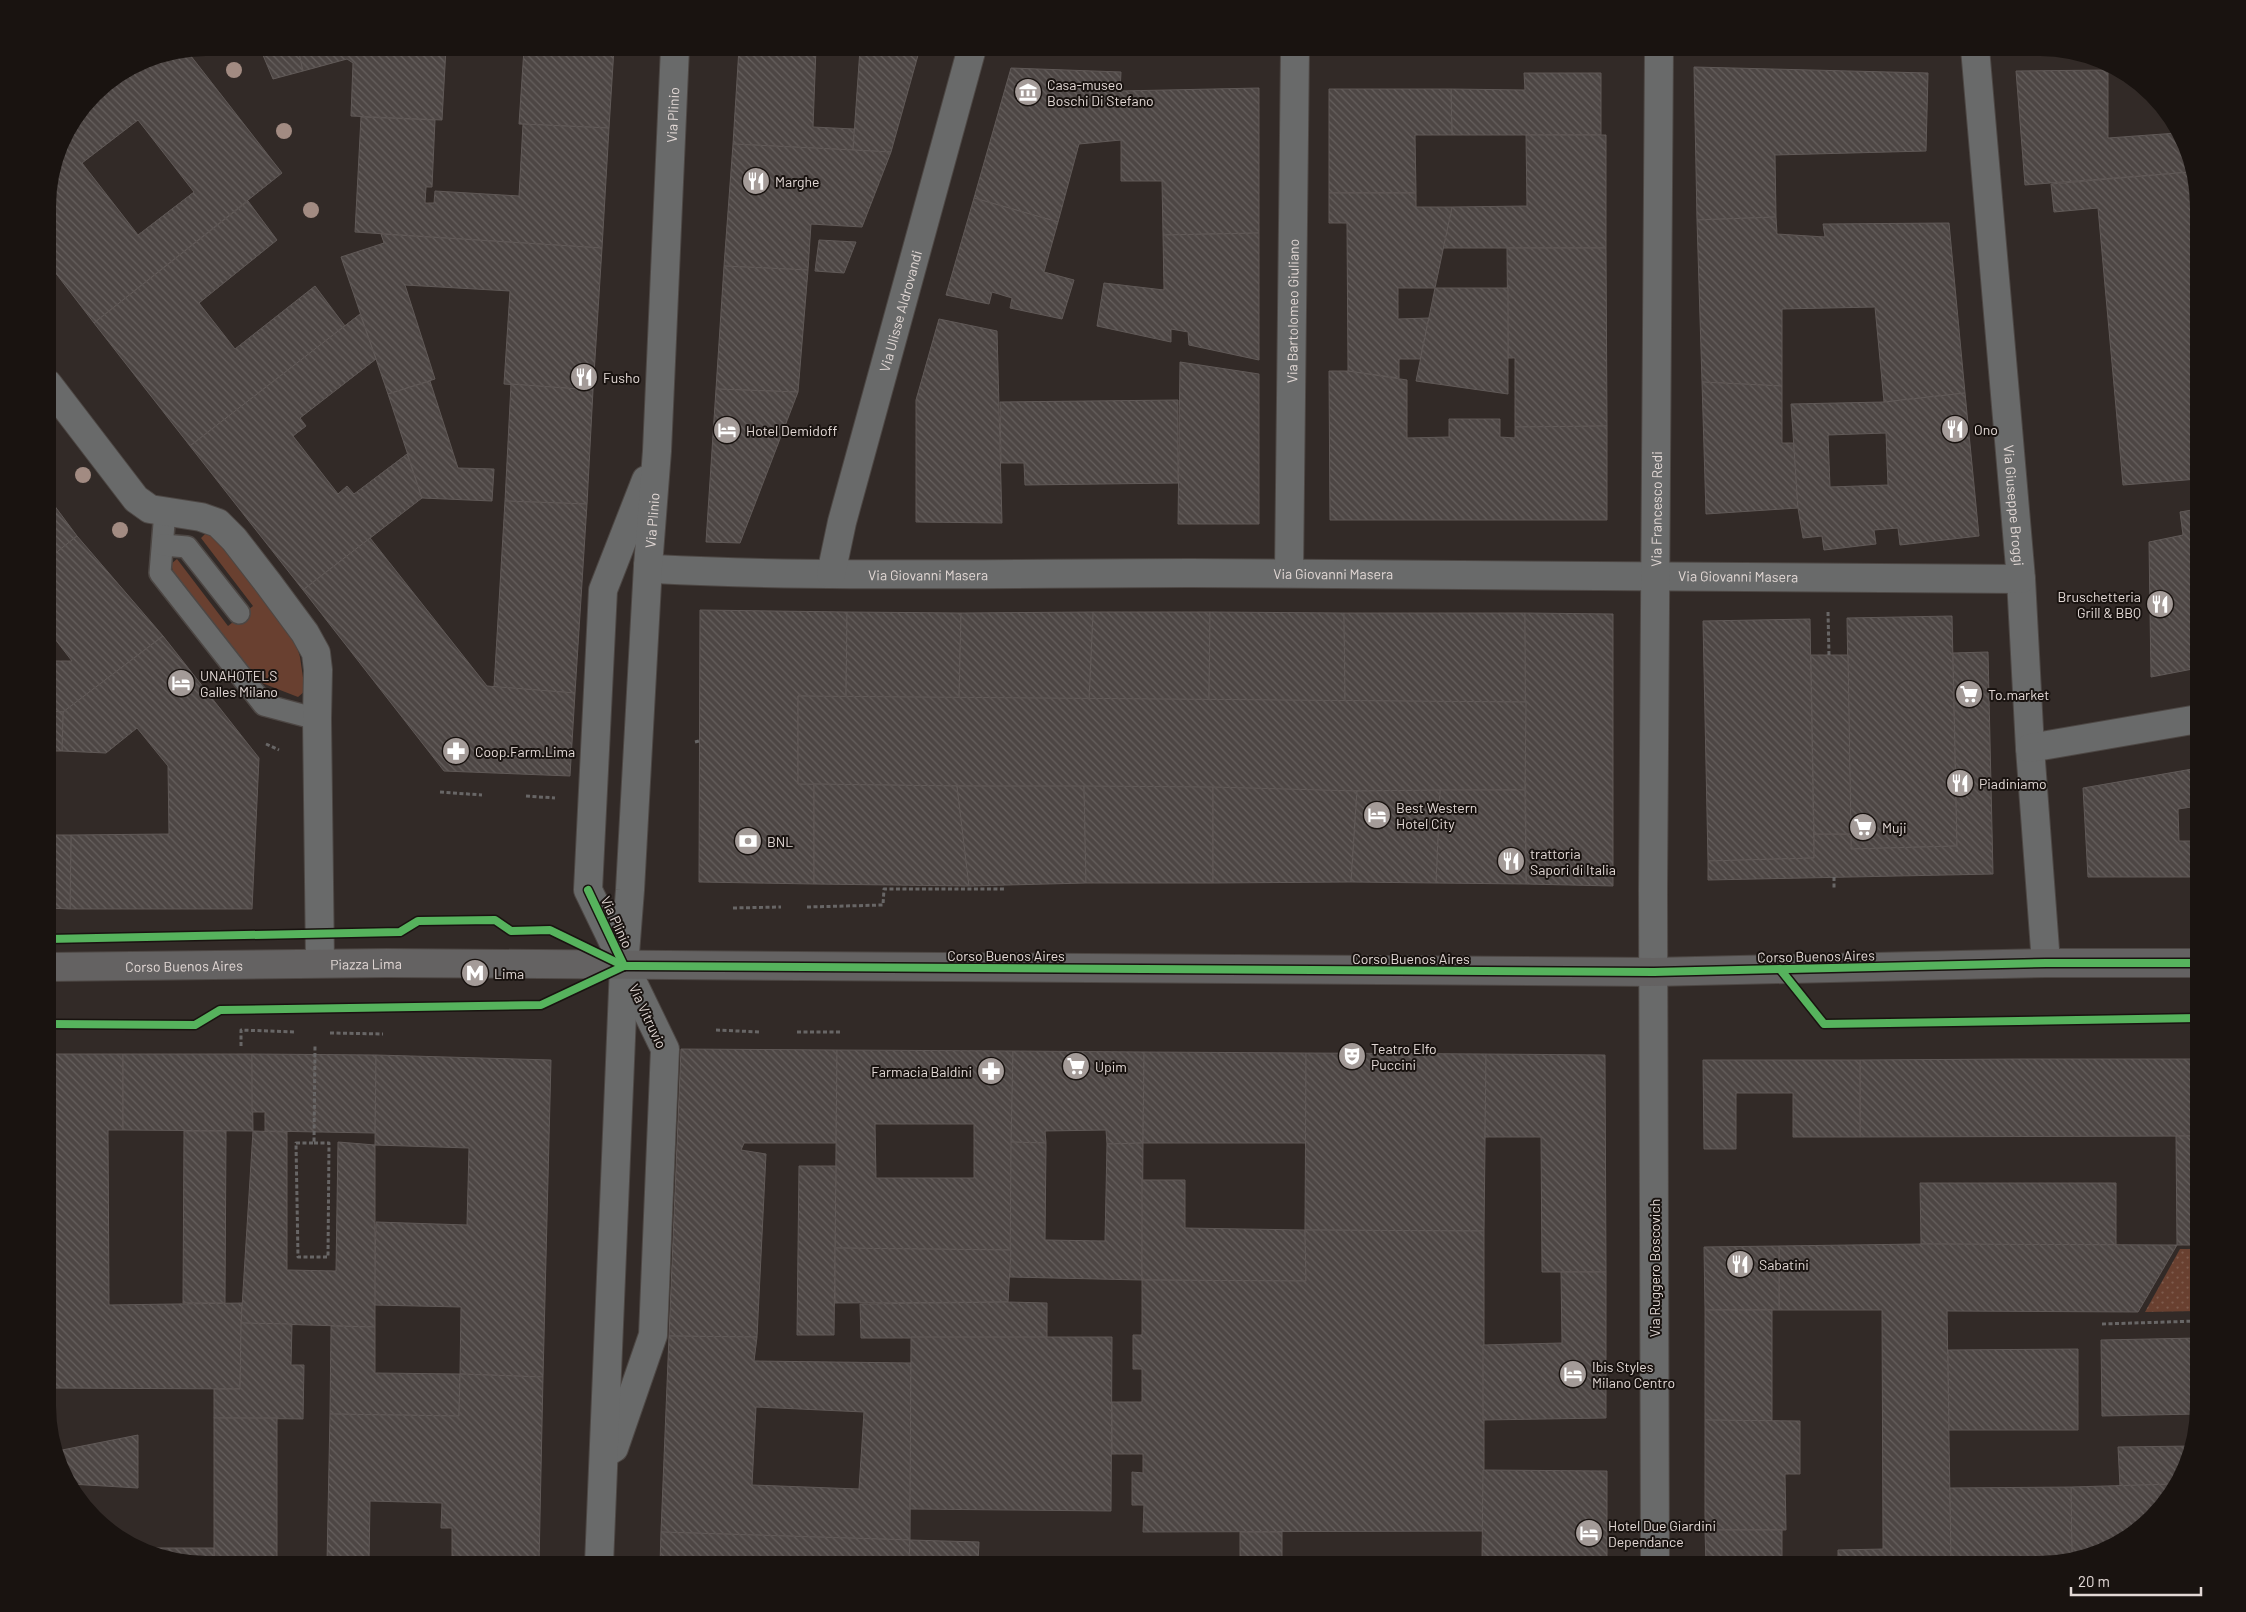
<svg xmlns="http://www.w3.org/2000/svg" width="2246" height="1612" font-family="Barlow,sans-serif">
	<defs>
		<pattern id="garden-dots" width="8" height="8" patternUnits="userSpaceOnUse" patternTransform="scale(1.25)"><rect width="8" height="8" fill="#694030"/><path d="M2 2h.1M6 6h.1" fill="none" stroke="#7e5b4d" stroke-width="1.8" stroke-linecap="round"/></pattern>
		<pattern id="building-back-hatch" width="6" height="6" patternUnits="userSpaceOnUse" patternTransform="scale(1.25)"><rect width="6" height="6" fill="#4d4644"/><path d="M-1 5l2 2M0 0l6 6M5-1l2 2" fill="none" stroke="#66605e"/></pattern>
	</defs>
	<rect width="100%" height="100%" fill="#322a27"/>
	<path fill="#694030" d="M206,533l14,6 75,101 5,17 5,34 -7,6 -36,-14 -14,-10 -73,-94 -4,-15 6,-5 51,67 25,-20 -52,-68z"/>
	<path fill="url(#garden-dots)" d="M2180,1249h18v62l-53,1z"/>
	<g fill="url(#building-back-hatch)" stroke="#605957" fill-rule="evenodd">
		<path d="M260,48h38l5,23 -30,8z"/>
		<path d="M298,48h148l-4,72 -91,-4 2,-53 -6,-4 -44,12z"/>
		<path d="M489,48h125l-5,80 -90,-4 5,-75z"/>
		<path d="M739,48h77l-3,79 41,2 -1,21 -120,-6z"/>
		<path d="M860,49l60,-1 -29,104 -38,-2z"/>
		<path d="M187,51l95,122 -188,150 -46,-60v-67l16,-60 20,-28 60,-47zM138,120l56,72 -56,43 -56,-72z"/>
		<path d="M144,61l-60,47 10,-14z"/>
		<path d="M1694,67l234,6 -2,78 -151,4 1,62 -79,3z"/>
		<path d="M1011,68l110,4 -1,19 139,-3v145l-96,2 -1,-54h-41v-41l-42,4 -21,78 -84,-24z"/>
		<path d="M2108,70v68l69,-5v-3l5,6 8,36 -165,13 -9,-114z"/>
		<path d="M1524,73h77v62h-149l-1,-46 74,1z"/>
		<path d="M1329,89h122l1,46h-37l1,58h-87z"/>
		<path d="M361,117l74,3 -3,67h-6l-1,16h9l1,-12 84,5 4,-72 86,4 -7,120 -247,-16z"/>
		<path d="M1526,135h80v113h-163l9,-41 75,-1z"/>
		<path d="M733,144l120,6 38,2 -29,75 -51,-3 -3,46 -84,-4z"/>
		<path d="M2190,172l8,97v210l-75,6 -25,-277 -44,4 -3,-28z"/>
		<path d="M1329,193h87v14h36l-17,81h-37v31l31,-1 -9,41h-21v19l-51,-7 -1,-148h-18z"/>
		<path d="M974,198l84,24 -14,50 30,8 -12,39 -52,-11 2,-10 -20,-6 -3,12 -43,-9z"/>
		<path d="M248,201l29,39 -78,63 36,46 80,-63 30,40 -155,120 -96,-123z"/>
		<path d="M1776,217l1,17 48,3 -2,-13 126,-1 16,170 -81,9 -9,-95 -93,2v77l-80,-4 -5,-162z"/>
		<path d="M1259,233v127l-70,-15 -1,-13 -17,-3v13l-74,-16 7,-43 60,7 -1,-55z"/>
		<path d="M381,234l221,14 -9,142 -89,-6 6,-93 -105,-6 30,94 -47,15 -47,-137 43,-14z"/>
		<path d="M819,240l37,2 -12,31 -29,-2z"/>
		<path d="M1507,248h99l1,178 -92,1v-69h-7z"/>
		<path d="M724,266l84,4 -10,122 -82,-3z"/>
		<path d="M1435,288h73v106l-92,-13z"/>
		<path d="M360,314l16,45 -76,59 6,8 -13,10 45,58 9,-8 7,8 53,-40 15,44 -119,92 -113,-144z"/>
		<path d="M939,319l58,12 5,192 -86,-1v-122z"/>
		<path d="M1180,362l79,12v150h-81z"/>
		<path d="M1329,371h19l59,9v58l42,-1v-18h51v18l15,1v-11l92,-1v94h-277z"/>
		<path d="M430,381l28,87 36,1 -2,32 -70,-3 -34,-104z"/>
		<path d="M1702,382l80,4v57h12l4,65 -92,6z"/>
		<path d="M511,384l82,6 -6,114 -82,-3z"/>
		<path d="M716,389l82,3 -58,151 -34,-1z"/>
		<path d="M1965,393l14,143 -79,9 -2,-17 -24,2 2,14 -52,6 -2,-14 -19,2 -5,-30 -7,-104 93,-2zM1886,433l2,52 -58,2 -2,-52z"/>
		<path d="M1178,400v83l-153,2 -1,-22h-23l-1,-61z"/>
		<path d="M48,497l29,39 -29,23z"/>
		<path d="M505,501l82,3 -12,189 -81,-6z"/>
		<path d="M2198,509v159l-47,9 -2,-135 34,-7 -3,-23z"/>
		<path d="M77,536l86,100 -100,76 -15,-1v-50h24l-24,-31v-71z"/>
		<path d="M370,538l117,148 88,7 -5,83 -126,-5 -141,-181z"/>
		<path d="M700,610l147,2 -1,85 -48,-1v88h16v100l-115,-2z"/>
		<path d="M847,612l114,1 -2,86 -113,-2z"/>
		<path d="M1093,612h117l-1,88 -120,-1z"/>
		<path d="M1093,612l-4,87h-130l2,-86z"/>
		<path d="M1210,612l134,1 1,88 -136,-1z"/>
		<path d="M1344,613h181l1,89 -181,-1z"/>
		<path d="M1525,613l88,1v272l-87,-2z"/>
		<path d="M1952,616l5,230 -106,3 -4,-231z"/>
		<path d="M1810,619l4,239 -106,3 -5,-240z"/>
		<path d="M163,636l96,122 -7,151h-182l1,-74 98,-1 -1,-68 -31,-38 -31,25 -44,-2 1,-39z"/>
		<path d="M1988,652l5,222 -285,6v-19l106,-3v-24h37v15l106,-3 -4,-193z"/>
		<path d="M1811,655h37l3,179h-37z"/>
		<path d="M798,696l728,6 -1,88 -168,1 -559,-7z"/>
		<path d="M48,711l15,1 -1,39h-14z"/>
		<path d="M2198,768v38l-20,3 1,32h19v36h-110l-5,-89z"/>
		<path d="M814,784l143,2 12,100 -155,-2z"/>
		<path d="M957,786h127l2,97 -117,3z"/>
		<path d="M1084,786l129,1v96h-127z"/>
		<path d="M1213,787l144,4 -6,91 -138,1z"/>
		<path d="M1440,790h85l1,94 -90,-1z"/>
		<path d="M1440,790l-4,93 -85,-1 6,-91z"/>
		<path d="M48,835h23l-1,74 -22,-1z"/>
		<path d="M681,1049l156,1 -1,93h-92l-3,7 25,4 -9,183 -88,-1z"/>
		<path d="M837,1050l176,1 -2,199 -176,-2zM875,1124h99v54h-98z"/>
		<path d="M1013,1051l131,1 -1,91 -36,1 -1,-14 -61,1 1,12 -35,-1z"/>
		<path d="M1144,1052l162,1v90h-163z"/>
		<path d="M1306,1053l180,1 -2,177 -179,-1z"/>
		<path d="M48,1054h75v76h-15l1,175 133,-2 -2,86 -192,-1z"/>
		<path d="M123,1054h129l1,77 -130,-1z"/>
		<path d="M252,1054l124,1 -1,78 -110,-2v-19h-13z"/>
		<path d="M1486,1054l119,1 1,217h-64l-1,-135h-56z"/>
		<path d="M376,1055l175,5 -8,317 -83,-3 1,-67 -87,-2 2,-83 91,3 2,-77 -94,-3z"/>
		<path d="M2020,1059h178v77l-338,1v-77z"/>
		<path d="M1703,1060h157v77h-67v-44h-57v56h-32z"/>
		<path d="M184,1131h42l-1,172h-42z"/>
		<path d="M253,1131l34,1v138l49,1 2,-129 37,3v182l-134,-4z"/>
		<path d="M2176,1136h22v109h-21z"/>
		<path d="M1011,1142l35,1 -1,97 60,1 2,-97 36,-1 -1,137 -132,-3z"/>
		<path d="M799,1166h37l-2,169h-37z"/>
		<path d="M1142,1180h43v48l120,2 1,51 -164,-1z"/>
		<path d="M1920,1183h196v62l-195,-1z"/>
		<path d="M1305,1230l179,1v300l-341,1 1,-27h-12v-33l11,1v-19h-31v-52h30v-33h-9v-34h9v-55l164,1z"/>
		<path d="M1921,1244l256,1 -39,67 -191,-1 4,253h-113v-14l45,-1 -1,-239h-103v-64z"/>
		<path d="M1779,1246v64h-74l-1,-63z"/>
		<path d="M835,1248l176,2 -3,52 -173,1z"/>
		<path d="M1561,1272h45v146l-123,2v-75l79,-2z"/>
		<path d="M1008,1302l39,1v35h-186l-1,-34z"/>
		<path d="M1705,1310h67v111l-67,-1z"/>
		<path d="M241,1323l51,1 -1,41h13l-1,54 -89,-1v-29h26z"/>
		<path d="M331,1326l44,1v46l85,1 -1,42 -129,-2z"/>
		<path d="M669,1336l88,1 -3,24 157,2 -1,177 -249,-8zM756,1407l108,5 -5,77 -107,-4z"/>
		<path d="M911,1337h201l-1,174 -201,-2z"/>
		<path d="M2198,1338l-1,76 -95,2 -1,-76z"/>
		<path d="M2078,1349v81h-129l-1,-80z"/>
		<path d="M460,1374l83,3 -4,187h-87v-36h-11l1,-25 -72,-2 -1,63 -42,-1 3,-149 129,2z"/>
		<rect x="214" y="1418" width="63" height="146"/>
		<path d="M1705,1420l95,1v53h-15l1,56h-81z"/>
		<path d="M138,1435v53l-68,-4 -6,-8 -7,-25z"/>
		<path d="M2192,1446l-2,11 -15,27 -55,2 -2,-39z"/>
		<path d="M1483,1470l124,1v93h-87v-4h-38z"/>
		<path d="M2175,1484l-9,18 -56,46 -38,9 -1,-70z"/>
		<path d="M2071,1487l1,70 -32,7h-89l-1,-76z"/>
		<path d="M1705,1530h77v34h-76z"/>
		<path d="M661,1532l249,8 -1,24h-249z"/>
		<rect x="1240" y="1532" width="42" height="32"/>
		<path d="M910,1540l69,2 -1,22h-69z"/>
		<path d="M139,1548h75v16l-59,-8z"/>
		<path d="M327,1563l42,1h-42z"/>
	</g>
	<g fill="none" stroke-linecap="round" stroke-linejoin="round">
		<g stroke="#4d4744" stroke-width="24">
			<g id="service">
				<path d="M165,511l-5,62 104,132 53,14"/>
				<path d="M163,545l24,2 52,66"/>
			</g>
		</g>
		<g stroke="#4d4744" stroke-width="30">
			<g id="minor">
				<path id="s1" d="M1975,48l46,531 9,169 16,215"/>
				<path d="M48,384l88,115 14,10 51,8 17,6 16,16 34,44 37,50 11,20 2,17 -1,49 3,244"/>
				<path id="s2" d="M648,566l6,3c178,9 357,4 536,4 277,0 554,2 831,6"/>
				<path id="s3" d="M1289,573l6,-525"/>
				<path id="s4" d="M831,574l11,-52 130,-474"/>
				<path d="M2030,748l168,-29"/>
				<path id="s5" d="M1655,1564l-2,-673 6,-843"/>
			</g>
		</g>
		<g stroke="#4d4744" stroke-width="30">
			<g id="tertiary">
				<path d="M609,1451l5,-3 39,-113 12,-286 -77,-159 15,-300 43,-110"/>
				<path id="s6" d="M599,1564l25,-598 6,-76 18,-324 9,-115 18,-403"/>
			</g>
		</g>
		<g stroke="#4d4744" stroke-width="30">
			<g id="secondary">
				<path id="s7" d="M48,967l339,-4 1267,9 392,-9h152"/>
			</g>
		</g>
		<g stroke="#686666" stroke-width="3" stroke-dasharray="4 2.5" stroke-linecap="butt">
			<path d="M1828,612l1,43"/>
			<path d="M695,742l4,-1"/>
			<path d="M266,744l13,6"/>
			<path d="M440,792l42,3"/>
			<path d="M526,796l29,2"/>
			<path d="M1834,877v13"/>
			<path d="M807,907l76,-2 1,-16h121"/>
			<path d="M733,908l48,-1"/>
			<path d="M716,1030l44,2"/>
			<path d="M797,1032h44"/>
			<path d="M330,1033l53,1"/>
			<path d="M241,1046v-16l53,2"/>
			<path d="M314,1143h15l-1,114h-30l-2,-114h18l1,-98"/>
			<path d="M2102,1324l96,-3"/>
		</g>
		<use href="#service" stroke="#696a6a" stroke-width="21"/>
		<use href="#minor" stroke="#696a6a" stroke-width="28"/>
		<use href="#tertiary" stroke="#696a6a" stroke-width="28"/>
		<use href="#secondary" stroke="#646262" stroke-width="28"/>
		<g stroke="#191310" stroke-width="11">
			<g id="cycleway">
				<path d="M588,890l36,76"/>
				<path d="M48,939l352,-7 18,-11 77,-1 16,11 39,-1 74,36h10l1020,6 392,-9h149l3,-3"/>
				<path d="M1780,969l44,55 374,-6"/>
				<path d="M48,1024l147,1 25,-15 321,-5 83,-39"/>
			</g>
		</g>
		<use href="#cycleway" stroke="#56b35d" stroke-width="8"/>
	</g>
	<g fill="#a28b82">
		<circle cx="234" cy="70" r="8"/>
		<circle cx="284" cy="131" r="8"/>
		<circle cx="311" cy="210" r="8"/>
		<circle cx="83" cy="475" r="8"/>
		<circle cx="120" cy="530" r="8"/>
	</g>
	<defs>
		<g id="museum-disc" transform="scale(1.4375)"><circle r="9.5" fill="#a49b98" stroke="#191310"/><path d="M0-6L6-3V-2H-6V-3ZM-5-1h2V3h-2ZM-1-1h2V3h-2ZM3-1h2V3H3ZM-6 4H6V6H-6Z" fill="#fff"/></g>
		<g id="restaurant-disc" transform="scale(1.4375)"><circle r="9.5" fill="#a49b98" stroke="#191310"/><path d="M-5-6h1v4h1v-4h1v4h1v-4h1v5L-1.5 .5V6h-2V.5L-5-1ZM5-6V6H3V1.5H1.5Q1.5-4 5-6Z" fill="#fff"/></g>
		<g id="hotel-disc" transform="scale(1.4375)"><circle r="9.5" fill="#a49b98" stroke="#191310"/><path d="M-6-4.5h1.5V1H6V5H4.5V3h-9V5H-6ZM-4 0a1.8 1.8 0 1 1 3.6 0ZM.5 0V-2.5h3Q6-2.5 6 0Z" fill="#fff"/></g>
		<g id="supermarket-disc" transform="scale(1.4375)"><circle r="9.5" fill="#a49b98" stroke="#191310"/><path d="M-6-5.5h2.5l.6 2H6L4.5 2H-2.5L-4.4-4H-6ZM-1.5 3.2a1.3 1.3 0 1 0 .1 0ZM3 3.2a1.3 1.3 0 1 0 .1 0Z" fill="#fff"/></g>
		<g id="pharmacy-disc" transform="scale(1.4375)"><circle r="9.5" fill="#a49b98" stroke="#191310"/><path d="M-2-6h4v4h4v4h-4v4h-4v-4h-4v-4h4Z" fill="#fff"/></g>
		<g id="bank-disc" transform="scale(1.4375)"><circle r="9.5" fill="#a49b98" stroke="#191310"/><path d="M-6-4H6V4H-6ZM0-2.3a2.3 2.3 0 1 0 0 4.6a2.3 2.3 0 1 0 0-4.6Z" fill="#fff"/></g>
		<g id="metro-disc" transform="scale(1.4375)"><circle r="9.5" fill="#a49b98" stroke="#191310"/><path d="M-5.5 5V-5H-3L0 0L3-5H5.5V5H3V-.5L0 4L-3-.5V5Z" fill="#fff"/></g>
		<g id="theatre-disc" transform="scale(1.4375)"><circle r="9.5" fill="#a49b98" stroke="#191310"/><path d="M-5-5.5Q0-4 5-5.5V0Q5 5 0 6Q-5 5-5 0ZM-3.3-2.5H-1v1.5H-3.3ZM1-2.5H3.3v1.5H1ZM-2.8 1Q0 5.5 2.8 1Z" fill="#fff"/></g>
	</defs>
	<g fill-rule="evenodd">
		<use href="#museum-disc" x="1028" y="92"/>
		<use href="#restaurant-disc" x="756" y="181"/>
		<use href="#restaurant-disc" x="584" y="377"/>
		<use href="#restaurant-disc" x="1955" y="429"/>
		<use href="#hotel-disc" x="727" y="430"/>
		<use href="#restaurant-disc" x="2160" y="604"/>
		<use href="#hotel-disc" x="181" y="683"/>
		<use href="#supermarket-disc" x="1969" y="694"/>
		<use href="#pharmacy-disc" x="456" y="751"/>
		<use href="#restaurant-disc" x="1960" y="783"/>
		<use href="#hotel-disc" x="1377" y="815"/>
		<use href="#supermarket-disc" x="1863" y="827"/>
		<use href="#bank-disc" x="748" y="841"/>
		<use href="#restaurant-disc" x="1511" y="861"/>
		<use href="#metro-disc" x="475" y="973"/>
		<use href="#theatre-disc" x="1352" y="1056"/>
		<use href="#supermarket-disc" x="1076" y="1066"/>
		<use href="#pharmacy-disc" x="991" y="1071"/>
		<use href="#restaurant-disc" x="1740" y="1264"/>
		<use href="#hotel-disc" x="1573" y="1374"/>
		<use href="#hotel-disc" x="1589" y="1533"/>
	</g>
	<g text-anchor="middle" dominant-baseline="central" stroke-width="4" stroke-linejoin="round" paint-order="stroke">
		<g font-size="14" fill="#e2d8d5" stroke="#191310" text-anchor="start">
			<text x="1047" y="84">Casa-museo<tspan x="1047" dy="16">Boschi Di Stefano</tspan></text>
			<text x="775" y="181">Marghe</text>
			<text x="603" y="377">Fusho</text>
			<text x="1974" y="429">Ono</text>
			<text x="746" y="430">Hotel Demidoff</text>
			<text x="2141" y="596" text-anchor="end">Bruschetteria<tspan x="2141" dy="16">Grill &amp; BBQ</tspan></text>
			<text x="200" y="675">UNAHOTELS<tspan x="200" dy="16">Galles Milano</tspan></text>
			<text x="1988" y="694">To.market</text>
			<text x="475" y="751">Coop.Farm.Lima</text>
			<text x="1979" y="783">Piadiniamo</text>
			<text x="1396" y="807">Best Western<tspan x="1396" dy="16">Hotel City</tspan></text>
			<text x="1882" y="827">Muji</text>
			<text x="767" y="841">BNL</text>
			<text x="1530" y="853">trattoria<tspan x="1530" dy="16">Sapori di Italia</tspan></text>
			<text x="494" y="973">Lima</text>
			<text x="1371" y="1048">Teatro Elfo<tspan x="1371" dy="16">Puccini</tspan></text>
			<text x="1095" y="1066">Upim</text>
			<text x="972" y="1071" text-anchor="end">Farmacia Baldini</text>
			<text x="1759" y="1264">Sabatini</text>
			<text x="1592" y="1366">Ibis Styles<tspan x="1592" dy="16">Milano Centro</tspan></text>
			<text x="1608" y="1525">Hotel Due Giardini<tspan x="1608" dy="16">Dependance</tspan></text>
		</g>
		<g font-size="14" fill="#e2d8d5" stroke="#191310">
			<text stroke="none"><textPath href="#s6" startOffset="1451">Via Plinio</textPath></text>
			<text stroke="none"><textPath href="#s4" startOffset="272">Via Ulisse Aldrovandi</textPath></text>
			<text stroke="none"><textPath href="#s3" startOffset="262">Via Bartolomeo Giuliano</textPath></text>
			<text stroke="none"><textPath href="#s1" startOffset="459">Via Giuseppe Broggi</textPath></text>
			<text stroke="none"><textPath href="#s5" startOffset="1055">Via Francesco Redi</textPath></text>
			<text stroke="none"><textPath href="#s6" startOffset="1045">Via Plinio</textPath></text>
			<text stroke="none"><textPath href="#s2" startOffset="281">Via Giovanni Masera</textPath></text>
			<text stroke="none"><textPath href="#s2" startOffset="686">Via Giovanni Masera</textPath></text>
			<text stroke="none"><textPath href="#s2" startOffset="1091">Via Giovanni Masera</textPath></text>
			<text transform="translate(617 922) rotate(65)">Via Plinio</text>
			<text x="1006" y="955">Corso Buenos Aires</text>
			<text transform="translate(1816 956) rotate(-1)">Corso Buenos Aires</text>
			<text x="1411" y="958">Corso Buenos Aires</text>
			<text stroke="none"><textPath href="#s7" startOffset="318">Piazza Lima</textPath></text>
			<text stroke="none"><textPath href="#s7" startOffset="136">Corso Buenos Aires</textPath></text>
			<text transform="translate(648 1016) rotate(65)">Via Vitruvio</text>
			<text transform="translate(1654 1268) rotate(-90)">Via Ruggero Boscovich</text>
		</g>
	</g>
	<path d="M0 0H2246V1612H0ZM206 56H2040A150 150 0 0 1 2190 206V1406A150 150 0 0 1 2040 1556H206A150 150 0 0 1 56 1406V206A150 150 0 0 1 206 56Z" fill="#191310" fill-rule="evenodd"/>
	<path d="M2071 1587v8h130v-8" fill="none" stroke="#e2d8d5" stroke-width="2.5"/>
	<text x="2078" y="1587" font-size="15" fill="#e2d8d5" stroke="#191310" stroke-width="4" paint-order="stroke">20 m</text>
</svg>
